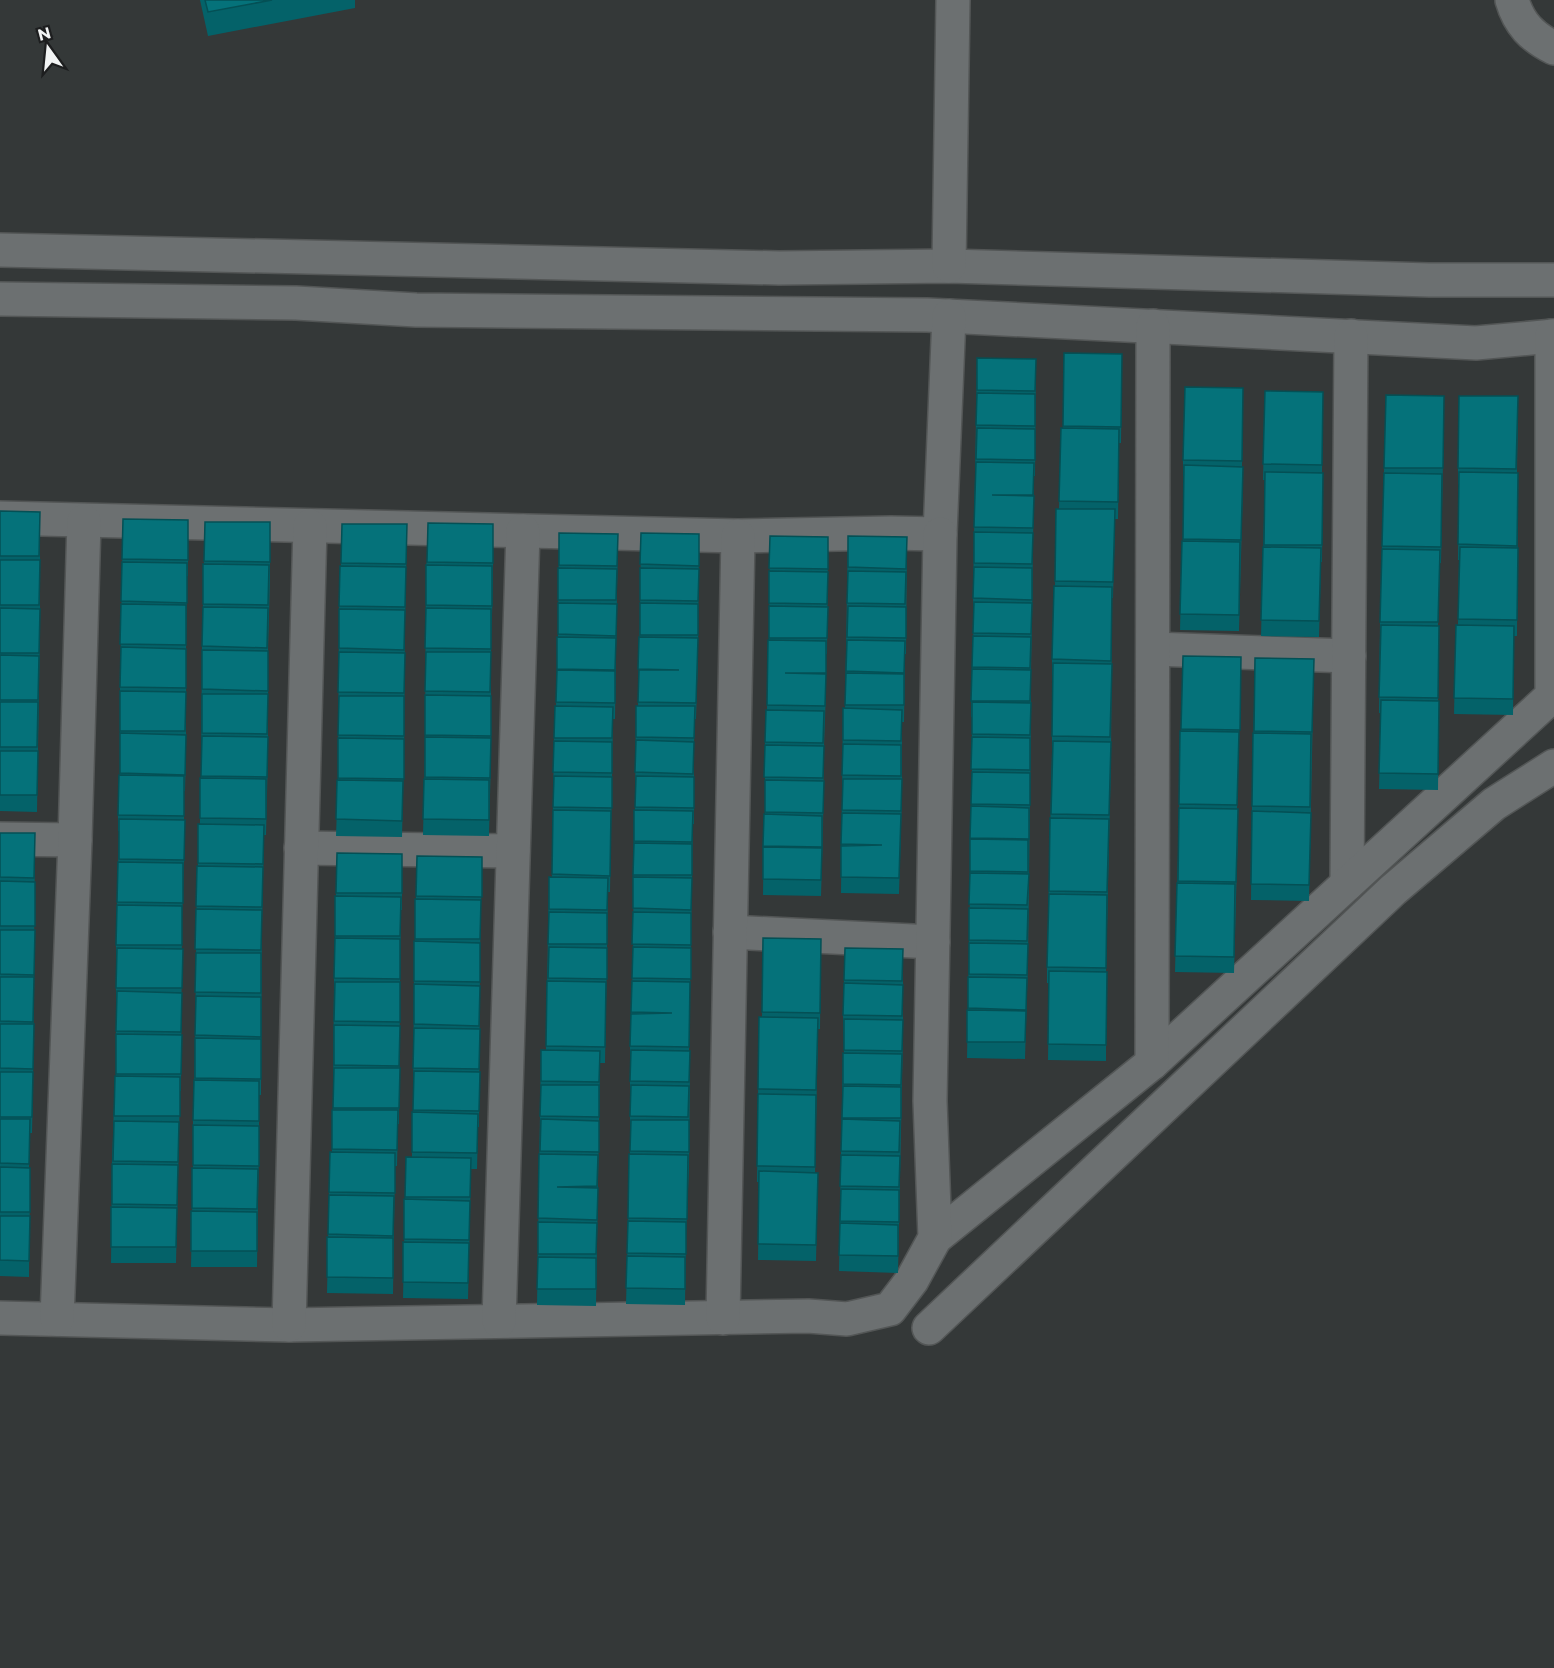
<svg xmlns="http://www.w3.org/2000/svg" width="1554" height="1668" font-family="Montserrat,sans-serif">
	<rect width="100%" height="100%" fill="#343838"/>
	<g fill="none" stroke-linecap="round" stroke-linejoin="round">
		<g stroke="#535656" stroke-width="36">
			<g id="minor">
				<path d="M1512,0c7,24 20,37 42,48"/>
				<path d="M0,250l779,18 170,-2 480,14h125"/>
				<path d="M949,266l4,-266"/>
				<path d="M0,299l296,4 120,7 511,5 549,28 78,-7"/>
				<path d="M0,518l738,18 153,-3 49,1 9,-218"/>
				<path d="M1153,649l196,7"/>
				<path d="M0,839l75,1"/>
				<path d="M301,848l212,3"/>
				<path d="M1347,884l4,-548"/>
				<path d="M730,932l203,10"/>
				<path d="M1152,1063l400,-367v-360"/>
				<path d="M935,1238l217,-175 1,-737"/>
				<path d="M0,1318l289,7 519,-9 39,3 43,-10 22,-29 23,-42 -5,-137 10,-567"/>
				<path d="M723,1318l15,-782"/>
				<path d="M57,1319l18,-479 9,-319"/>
				<path d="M499,1321l24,-790"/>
				<path d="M289,1325l21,-799"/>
				<path d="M929,1328l464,-438 101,-86 60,-38"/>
			</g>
		</g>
		<use href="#minor" stroke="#6c7071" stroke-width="33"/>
	</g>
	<g fill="#046269">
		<path d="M200,0h155v8l-147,28z"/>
		<path d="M1064,353l58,1 -1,89h-2l-1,76h-3l-2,79h-1l-1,160 -5,214v89l-58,-1 1,-77h-2v-16l5,-215v-16l1,-61h-1v-16l3,-73 1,-77h3l2,-81 2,1z"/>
		<path d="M977,358l59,1 -1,117h-1l-1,68 -1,75 -1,52v49l-3,240 -3,99 -58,-1 5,-273v-68h-1v-16l3,-87 -1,-16z"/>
		<path d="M1243,388l-1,79 1,16 -4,148 -59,-1 2,-89h1l1,-65h-1v-16z"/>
		<path d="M1265,391l58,1 -1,81h1l-1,89h-1l-2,75 -58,-1 4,-156h-2z"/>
		<path d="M1386,395l58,17 -3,151h-1l-2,63v75h1l-1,89 -59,-1 2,-76h-2l1,-91 2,-73z"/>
		<path d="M1518,396l-1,77h1l-1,163h-3l-1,79 -59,-1 2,-89h2l1,-65h-1l1,-76h-1v-16z"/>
		<path d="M0,511l40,1v113l-3,187 -37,-1z"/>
		<path d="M123,519l65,1v56h-1l-1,73v102l-1,40h-1v29l1,16 -3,83 -1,172h-1l-2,87 -2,85h-65l1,-99 3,-88h1v-131l3,-114h-1v-16l2,-40v-88z"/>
		<path d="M205,522h65v56l-2,73v102l-2,82h-2l-2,88 -1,172h-2v47l-2,125h-66l2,-99v-48l2,-70 2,-184h1v-42h2v-46h1l1,-132z"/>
		<path d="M407,524l-2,99 -1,132 -2,82 -66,-1 2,-56 1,-171 2,-46z"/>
		<path d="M493,524v56l-2,72v103l-2,81 -66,-1 2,-86 1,-184 1,-3z"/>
		<path d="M559,533l59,1 -2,118 -1,67h-2l-3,173h-2l-3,171h-5l-4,243 -59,-1 4,-255h5l3,-173h3l2,-139 2,-32 2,-69z"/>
		<path d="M641,533l58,1 -1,118 -2,67h-1l-1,23v82h-1l-4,227 1,16 -1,101 -3,67 -1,70 -59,-1 4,-150v-108l3,-86 1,-150h1l1,-104h2l2,-90z"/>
		<path d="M770,536l58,1 -1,117h-1v37l-2,55 -1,83 -2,67 -58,-1 1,-81h1v-72l2,-32 1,-70h1z"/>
		<path d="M848,536l59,1 -1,117h-1l-1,68h-2v74l-3,98 -58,-1 2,-185h2z"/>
		<path d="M1183,656l58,1 -4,152 1,16 -4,148 -59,-1z"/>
		<path d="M1255,658l59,1 -5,242 -58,-1 1,-94z"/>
		<path d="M0,833h35l-2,255 -1,45h-2l-1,35 1,16 -1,93 -29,-1z"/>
		<path d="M337,853l65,1v56h-1l-1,72 -1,142h-1l-1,42h-2l-2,128 -66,-1 3,-141h2v-42h1l1,-132z"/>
		<path d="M417,856l65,1 -2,98 -1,172h-1l-1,42h-6l-3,130 -65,-1 3,-141h6v-45h1l1,-131z"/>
		<path d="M763,938l58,1 -1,90h-2l-3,144h3l-2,88 -58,-1 1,-78h-2l2,-165h3z"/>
		<path d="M845,948l58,1v87l-5,237 -59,-2 2,-120 2,-98h1l-1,-38z"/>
	</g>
	<g fill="#05727a" stroke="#045055" stroke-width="1.5">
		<path d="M205,0h67l-64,12z"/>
		<path d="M1064,353l58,1 -1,73 -58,-1z"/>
		<path d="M977,358l59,1 -1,32 -58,-1z"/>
		<path d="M1185,387l58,1 -1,73 -59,-1z"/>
		<path d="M1265,391l58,1 -1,73 -59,-1z"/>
		<path d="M977,393l58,1v32l-59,-1z"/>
		<path d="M1386,395l58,1 -1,72h-59z"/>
		<path d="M1459,396h59l-2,73 -58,-1z"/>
		<path d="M977,428l58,1v31l-59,-1z"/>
		<path d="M1061,428l58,1 -1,73 -59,-1z"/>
		<path d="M976,462l58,1 -1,32h-41l42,1 -1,32 -59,-1z"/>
		<path d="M1184,465l59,2 -2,73 -58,-1z"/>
		<path d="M1265,472l58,1 -1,72h-58z"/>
		<path d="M1459,472l59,1 -1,73 -59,-2z"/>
		<path d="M1384,473l58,1 -1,73 -59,-1z"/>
		<path d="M1056,509h59l-2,73 -58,-1z"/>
		<path d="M0,511l40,1 -1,44h-39z"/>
		<path d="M123,519l65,1v40l-66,-1z"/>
		<path d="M205,522h65v40l-66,-1z"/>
		<path d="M428,523l65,1v39l-66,-1z"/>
		<path d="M342,524h65l-1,40 -65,-1z"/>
		<path d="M974,532l59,1 -1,31 -58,-1z"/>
		<path d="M559,533l59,1 -1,32 -58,-1z"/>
		<path d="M641,533l58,1v32l-59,-2z"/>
		<path d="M770,536l58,1v32l-59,-1z"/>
		<path d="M848,536l59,1 -1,32 -58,-2z"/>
		<path d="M1182,541l58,1 -1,73 -59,-1z"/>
		<path d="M1263,547l58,1 -2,73 -58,-1z"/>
		<path d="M1460,547l58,1 -1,72 -59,-1z"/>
		<path d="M1382,549l58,1 -2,72h-58z"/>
		<path d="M0,560h40l-1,45h-39z"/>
		<path d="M122,562l65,1v40l-66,-2z"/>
		<path d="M203,564l66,1 -1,40 -65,-1z"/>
		<path d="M426,565l66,1v40l-66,-1z"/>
		<path d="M340,566l66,1 -1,40 -66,-1z"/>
		<path d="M974,567l58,1v32l-59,-2z"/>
		<path d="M558,568l59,1 -1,31h-58z"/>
		<path d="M640,568l59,1 -1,32 -58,-1z"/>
		<path d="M769,571l59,1 -1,32 -58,-1z"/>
		<path d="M848,571l58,1 -1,32 -58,-1z"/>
		<path d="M1054,586l58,1 -1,74 -59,-2z"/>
		<path d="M974,602l58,1 -1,31 -58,-1z"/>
		<path d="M558,603l59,1 -1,32 -58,-2z"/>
		<path d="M640,603l58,1v31h-58z"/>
		<path d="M121,604l65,1v40l-66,-1z"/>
		<path d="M769,606l59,1 -1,31h-58z"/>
		<path d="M848,606l58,1v31l-59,-1z"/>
		<path d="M203,607l65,1 -1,40 -65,-2z"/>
		<path d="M0,608l40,1 -1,44h-39z"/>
		<path d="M426,608l65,1v40l-66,-1z"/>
		<path d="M339,609l66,1 -1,40 -65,-2z"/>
		<path d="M1381,625l58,1 -1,72 -59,-1z"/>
		<path d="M1456,625l58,1 -1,73 -59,-1z"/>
		<path d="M973,636l58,1 -1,31 -58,-1z"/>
		<path d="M557,637l59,1 -1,32 -58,-1z"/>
		<path d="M639,637l59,1 -2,65 -58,-1 1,-32h40l-41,-1z"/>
		<path d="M768,640l58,1v32h-41l41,1 -1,32 -58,-1z"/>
		<path d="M847,640l58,1 -1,32 -58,-2z"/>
		<path d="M121,647l65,2v39l-66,-1z"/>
		<path d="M202,650l66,1v40l-66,-2z"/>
		<path d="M339,652l66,1 -1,40 -66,-1z"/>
		<path d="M426,652h65l-1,40 -65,-1z"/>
		<path d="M0,655l39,1 -1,44h-38z"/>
		<path d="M1183,656l58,1 -1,73 -59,-1z"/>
		<path d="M1255,658l59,1 -2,73 -58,-1z"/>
		<path d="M1053,663l59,1 -2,73 -58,-1z"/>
		<path d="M972,669l59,1 -1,31h-59z"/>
		<path d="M557,670l58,1v32l-59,-1z"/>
		<path d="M846,673l58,1v31h-59z"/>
		<path d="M120,691l66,1 -1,39h-65z"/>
		<path d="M202,694h66l-1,40 -65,-1z"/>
		<path d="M425,695l66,1v40l-66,-1z"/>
		<path d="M339,696h65v40l-66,-1z"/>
		<path d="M1381,700l58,1 -1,73 -59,-1z"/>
		<path d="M0,702h38l-1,45h-37z"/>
		<path d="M972,702l59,1 -1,32 -58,-1z"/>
		<path d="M555,706l58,1 -1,31h-58z"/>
		<path d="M636,706h59l-1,32 -58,-1z"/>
		<path d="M843,708l59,2 -1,31 -58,-1z"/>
		<path d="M766,710l58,1 -1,32 -58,-1z"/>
		<path d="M1180,731l59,1 -2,73 -58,-1z"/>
		<path d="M120,733l66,2 -1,40 -65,-2z"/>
		<path d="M1253,733l58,1 -1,73 -58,-1z"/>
		<path d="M202,736l66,1 -1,40 -66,-1z"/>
		<path d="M425,737l66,1 -1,40 -65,-1z"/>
		<path d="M972,737l58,1v32l-59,-1z"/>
		<path d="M338,738l66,1v40l-66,-1z"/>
		<path d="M636,740l58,2 -1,32 -58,-2z"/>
		<path d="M554,741l58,1v31l-59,-1z"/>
		<path d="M1053,741l58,1 -2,73 -58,-1z"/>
		<path d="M843,744l58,1v31l-59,-1z"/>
		<path d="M765,745l59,1 -1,32 -59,-1z"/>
		<path d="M0,751h38l-1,44h-37z"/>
		<path d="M972,772l58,1v32l-59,-1z"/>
		<path d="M119,775l65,1v40l-66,-1z"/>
		<path d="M554,776l58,1v31l-59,-1z"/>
		<path d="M636,776l58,1v31l-59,-1z"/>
		<path d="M200,778l66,1v40l-66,-1z"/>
		<path d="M424,779l65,1v40l-66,-1z"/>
		<path d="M843,779h59l-1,32 -59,-1z"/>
		<path d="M337,780l66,1 -1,40 -66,-2z"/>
		<path d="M765,780l59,1 -1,32 -58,-1z"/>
		<path d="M971,806l58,2v31l-59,-1z"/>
		<path d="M1179,808l59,1 -2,73 -58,-1z"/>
		<path d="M553,810l58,1 -1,65 -58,-2z"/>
		<path d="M634,810l59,1 -1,31 -58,-1z"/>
		<path d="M1252,811l59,2 -2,72 -58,-1z"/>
		<path d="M842,813l59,1 -2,64 -58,-1v-31l41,-1 -41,-1z"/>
		<path d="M764,814l58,2v31l-59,-1z"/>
		<path d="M1050,818l59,1 -2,73 -58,-1z"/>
		<path d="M119,819l66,1 -1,40 -65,-1z"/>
		<path d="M198,824l66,1 -1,39 -65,-1z"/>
		<path d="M0,833h35l-1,45 -34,-1z"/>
		<path d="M970,839l58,1v32l-58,-1z"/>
		<path d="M634,843l58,1v31h-59z"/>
		<path d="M763,847l59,1 -1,32 -58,-1z"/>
		<path d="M337,853l65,1v39h-66z"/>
		<path d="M417,856l65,1v40l-66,-1z"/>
		<path d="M118,862l65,1v40l-66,-1z"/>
		<path d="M197,866l66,1 -1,40 -66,-1z"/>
		<path d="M970,873l59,1 -2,31 -58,-1z"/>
		<path d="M549,877l59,1 -1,32 -58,-1z"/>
		<path d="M633,877l59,1 -1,32 -58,-2z"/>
		<path d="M0,881l35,1v44h-35z"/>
		<path d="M1177,883l58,1 -1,73 -59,-1z"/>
		<path d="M1049,894l58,1 -1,73 -59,-1z"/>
		<path d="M335,896l66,1 -1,39h-65z"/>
		<path d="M415,899l66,1 -1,39h-65z"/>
		<path d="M117,905l65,1v39h-66z"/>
		<path d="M969,908l59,1 -1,32 -58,-1z"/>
		<path d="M196,909l66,1 -1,40 -66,-1z"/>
		<path d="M549,912l58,1v31h-59z"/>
		<path d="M633,912l58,1v32l-59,-1z"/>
		<path d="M0,930h35l-1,45 -34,-1z"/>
		<path d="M335,938l65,1v40l-66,-1z"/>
		<path d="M763,938l58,1 -1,74 -58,-1z"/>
		<path d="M414,941l66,2v39l-66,-1z"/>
		<path d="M969,943l59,1 -1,31 -58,-1z"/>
		<path d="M549,947l58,1v31l-59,-1z"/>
		<path d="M633,947l58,1v31l-59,-1z"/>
		<path d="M117,948l66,1 -1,39h-66z"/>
		<path d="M845,948l58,1 -1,32 -58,-1z"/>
		<path d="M196,953h65v40l-66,-1z"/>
		<path d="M1049,971l58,1 -1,73 -58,-1z"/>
		<path d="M0,977h34l-1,45 -33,-1z"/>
		<path d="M968,977l59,1 -1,32 -58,-2z"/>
		<path d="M547,981l59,1 -1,65 -59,-1z"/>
		<path d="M632,981l58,1 -1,65 -59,-1 1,-32 41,-1 -41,-1z"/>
		<path d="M335,982h65v40l-66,-1z"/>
		<path d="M844,983l59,2 -1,31 -59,-1z"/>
		<path d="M414,984l66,2 -1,40 -65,-2z"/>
		<path d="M117,991l65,2 -1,39 -65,-1z"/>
		<path d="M196,996l65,1v40l-66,-2z"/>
		<path d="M967,1010l59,1 -1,31h-58z"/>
		<path d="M759,1017l59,1 -2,72 -58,-1z"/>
		<path d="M844,1019l59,1 -1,31 -58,-1z"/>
		<path d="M0,1024h34l-1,45 -33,-1z"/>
		<path d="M334,1025l66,1 -1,40 -65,-1z"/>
		<path d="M414,1028l66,1 -1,40 -66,-1z"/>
		<path d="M116,1034l66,1 -1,39h-65z"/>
		<path d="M195,1038l66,1v40l-66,-1z"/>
		<path d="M541,1050l59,1 -1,31 -58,-1z"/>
		<path d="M631,1050l59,1 -1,31 -59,-1z"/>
		<path d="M843,1053l59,1 -1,31 -58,-1z"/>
		<path d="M334,1068h66l-1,40h-66z"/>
		<path d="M414,1071l66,1 -1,39 -66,-1z"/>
		<path d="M0,1072h33l-1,45h-32z"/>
		<path d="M115,1076l65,1v39h-66z"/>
		<path d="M194,1080l65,1v40l-66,-1z"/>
		<path d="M541,1085h58v32l-59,-1z"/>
		<path d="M631,1085l58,1 -1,31 -58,-1z"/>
		<path d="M843,1086l58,1v31h-59z"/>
		<path d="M758,1094l58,1 -1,72 -58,-1z"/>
		<path d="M332,1110h66l-1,40 -65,-1z"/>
		<path d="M412,1112l66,2 -1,39 -65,-1z"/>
		<path d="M0,1119h30l-1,45 -29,-1z"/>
		<path d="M541,1119l58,2v31l-59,-1z"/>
		<path d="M842,1119l58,2 -1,31 -58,-1z"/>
		<path d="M631,1120h58v32l-59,-1z"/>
		<path d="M114,1121l65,1 -1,40 -65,-1z"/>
		<path d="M193,1125l66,1v40l-66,-1z"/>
		<path d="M330,1152l65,1v40l-66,-1z"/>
		<path d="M539,1154l59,1 -1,31 -40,1 41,1 -1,32 -59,-2z"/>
		<path d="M629,1154l59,1 -1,64 -59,-1z"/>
		<path d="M841,1155l59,1 -1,31 -59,-1z"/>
		<path d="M406,1157l65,1 -1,39h-65z"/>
		<path d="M112,1164l66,1 -1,40 -65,-1z"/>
		<path d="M0,1167l30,1v44h-30z"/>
		<path d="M192,1168l66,1 -1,40 -65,-1z"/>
		<path d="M759,1171l59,2 -2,72 -58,-1z"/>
		<path d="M841,1189l58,1v32l-59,-1z"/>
		<path d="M329,1195l65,1 -1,40 -65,-2z"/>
		<path d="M404,1199l66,2 -1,39 -65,-1z"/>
		<path d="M111,1207l66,1 -1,39h-65z"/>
		<path d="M191,1211l66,1v39h-66z"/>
		<path d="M0,1216h30l-1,45 -29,-1z"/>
		<path d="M628,1221l58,1v32l-59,-1z"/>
		<path d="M538,1222l59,1 -1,31h-58z"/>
		<path d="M840,1223l58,2v31l-59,-1z"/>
		<path d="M327,1237l66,1v40l-66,-1z"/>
		<path d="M403,1242l66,1 -1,40 -65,-1z"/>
		<path d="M627,1256l58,1v32l-59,-1z"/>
		<path d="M538,1257l58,1v31h-59z"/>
	</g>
	<g transform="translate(48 48) rotate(345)" stroke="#1d1e1f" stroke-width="4.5" paint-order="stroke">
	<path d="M0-4.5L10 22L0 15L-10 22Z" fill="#f2f4f4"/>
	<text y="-9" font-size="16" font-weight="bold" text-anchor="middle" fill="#f2f4f4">N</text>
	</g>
</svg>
